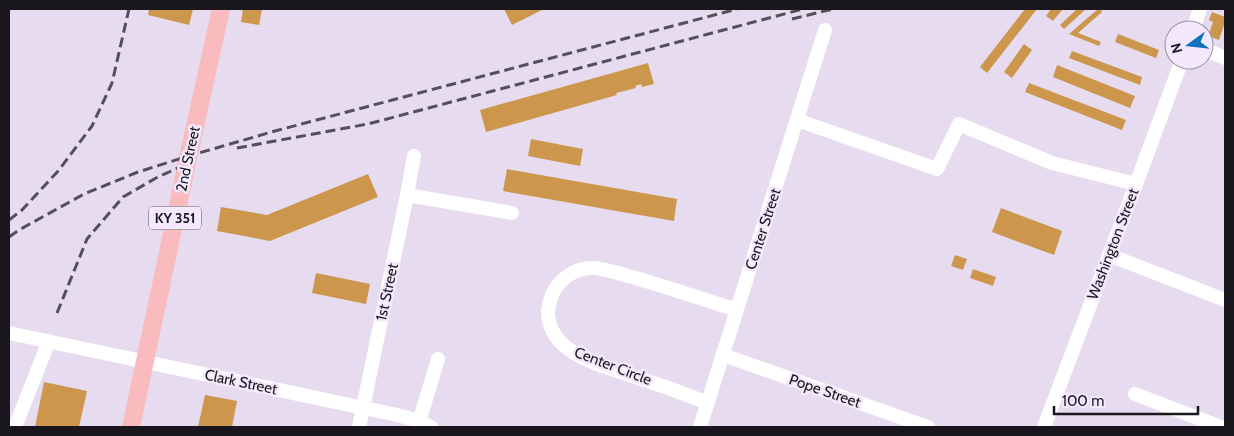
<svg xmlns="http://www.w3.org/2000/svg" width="1234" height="436" font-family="Cabin,sans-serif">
	<rect width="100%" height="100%" fill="#e6dbef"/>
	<g fill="#cc974d">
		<path d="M149,9h44l-4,16 -41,-10z"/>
		<path d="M243,9h19l-3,16 -18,-3z"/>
		<path d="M504,9h40l-32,16z"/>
		<path d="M1025,9h12l-50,64 -7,-6z"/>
		<path d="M1051,9h12l-10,12 -7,-5z"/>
		<path d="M1077,9h9l-22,20 -4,-4z"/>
		<path d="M1098,9h2l2,3 -24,21 23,9 -2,4 -30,-12z"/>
		<path d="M1212,12l13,5v5l-6,18 -11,-4 5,-14 -4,-2z"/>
		<path d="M1118,34l41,16 -3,8 -41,-16z"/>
		<path d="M1024,44l8,6 -20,28 -8,-6z"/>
		<path d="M1072,51l70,26 -2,8 -71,-27z"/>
		<path d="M648,63l6,21 -12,3 -1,-3 -6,2 1,2 -20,5 1,2 -131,37 -6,-22z"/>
		<path d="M1057,65l78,31 -5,12 -77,-31z"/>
		<path d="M1029,83l97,37 -4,10 -97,-38z"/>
		<path d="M531,139l52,10 -3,17 -52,-10z"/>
		<path d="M507,169l170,30 -3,22 -171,-30z"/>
		<path d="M368,174l10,23 -108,44 -53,-10 4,-24 46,8z"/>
		<path d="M1001,208l61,23 -8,24 -62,-23z"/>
		<path d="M955,255l12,4 -4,11 -12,-4z"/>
		<path d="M973,269l23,8 -3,9 -23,-8z"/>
		<path d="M316,273l54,11 -4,20 -54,-11z"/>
		<path d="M44,382l43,9 -8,36h-44z"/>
		<path d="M205,395l32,6 -5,26h-34z"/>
	</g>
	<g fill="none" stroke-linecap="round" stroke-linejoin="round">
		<g stroke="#fff" stroke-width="14">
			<path d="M1193,30l7,-21"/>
			<path d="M1204,49l21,9"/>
			<path d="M797,120l140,49 22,-45 93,39 84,21"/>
			<path d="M407,195l105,18"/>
			<path d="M1109,255l116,45"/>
			<path d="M9,333l388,82 19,5 15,7"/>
			<path d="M723,355l205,72"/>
			<path d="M1135,394l86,33"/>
			<path d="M708,403c-25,-10 -50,-19 -75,-27 -21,-7 -45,-13 -63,-26 -15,-10 -25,-27 -21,-45 4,-22 23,-38 46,-37 12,1 25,6 37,9 35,10 70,22 105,33"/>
			<path d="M419,422l19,-63"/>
			<path d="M15,427l34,-86"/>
			<path d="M359,427l48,-232 7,-39"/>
			<path d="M700,427l125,-397"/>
			<path d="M1044,427l92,-243 46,-124"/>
		</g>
		<path stroke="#f9bbbe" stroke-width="18" d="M131,427l57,-269 33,-149"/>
		<g stroke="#554f59" stroke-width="3" stroke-dasharray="10 5" stroke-linecap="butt">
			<path d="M792,19l41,-10"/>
			<path d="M237,148l131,-24 435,-115"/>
			<path d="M9,220l13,-10 37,-40 33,-44 20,-43 17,-74"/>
			<path d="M9,237l10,-7 65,-36 54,-22 54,-17 83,-24 462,-122"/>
			<path d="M57,313l30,-74 36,-42 33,-19 37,-17"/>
		</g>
	</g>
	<g text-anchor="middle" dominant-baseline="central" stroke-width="5" stroke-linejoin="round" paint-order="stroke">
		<rect fill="#f3e8fc" stroke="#5b5560" stroke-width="1" x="149" y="206.5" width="52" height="23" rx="4"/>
		<g font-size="14" font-weight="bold" fill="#1a161d">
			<text x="175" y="218">KY 351</text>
		</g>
		<g font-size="15" fill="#1a161d" stroke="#f3e8fc">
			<text transform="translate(188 159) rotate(-78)">2nd Street</text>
			<text transform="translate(763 229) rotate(-72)">Center Street</text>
			<text transform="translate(1113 244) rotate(-69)">Washington Street</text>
			<text transform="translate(387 292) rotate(-78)">1st Street</text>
			<text transform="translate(613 366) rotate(21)">Center Circle</text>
			<text transform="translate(241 382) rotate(12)">Clark Street</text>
			<text transform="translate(825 391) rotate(19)">Pope Street</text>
		</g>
	</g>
	<rect width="1234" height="436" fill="none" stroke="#1a161d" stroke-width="20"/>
	<g transform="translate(1189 45) rotate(255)"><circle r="24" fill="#f3e8fc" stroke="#9c94a3"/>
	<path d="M0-4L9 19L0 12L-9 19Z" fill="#1171bd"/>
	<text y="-8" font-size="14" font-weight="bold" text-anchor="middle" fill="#1a161d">N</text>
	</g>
	<path d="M1054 406v8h144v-8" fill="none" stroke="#1a161d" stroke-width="2.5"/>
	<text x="1062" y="406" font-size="15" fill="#1a161d" stroke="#f3e8fc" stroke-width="4" paint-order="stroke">100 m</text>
</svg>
